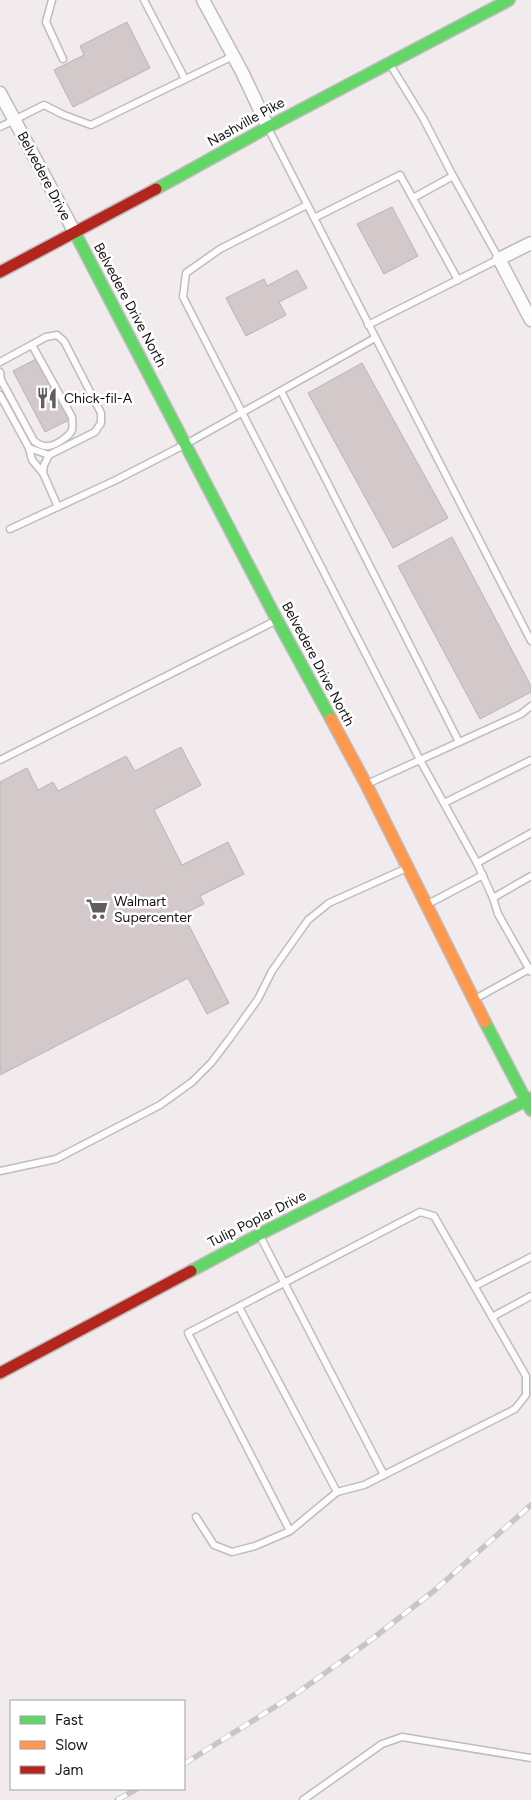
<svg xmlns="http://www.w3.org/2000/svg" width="531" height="1800" font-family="Figtree,sans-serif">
	<rect width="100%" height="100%" fill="#f2ebed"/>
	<g fill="#d3c9ca" stroke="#b9b3b4">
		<path d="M127,22l23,46 -77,39 -19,-37 30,-15 -4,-9z"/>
		<path d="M392,207l26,49 -34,18 -27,-50z"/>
		<path d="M297,270l10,18 -28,14 7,13 -40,21 -20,-38 38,-19 3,7z"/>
		<path d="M36,359l33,61 -24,12 -32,-61z"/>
		<path d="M362,363l86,155 -55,30 -85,-155z"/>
		<path d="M452,537l79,149v6l-51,27 -82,-153z"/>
		<path d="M181,747l20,38 -47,25 28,55 46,-23 16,32 -44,22 4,8 -21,10 46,89 -22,11 -19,-36 -188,97v-293l27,-14 11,22 15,-8 5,9 68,-35 9,15z"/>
	</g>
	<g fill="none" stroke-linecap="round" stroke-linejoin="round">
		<g stroke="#c0bbbd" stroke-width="9">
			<g id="lane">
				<path d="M52,0l-6,22 17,37"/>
				<path d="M144,0l41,79"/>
				<path d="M0,127l44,-22 20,10 27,10 142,-69"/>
				<path d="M268,128l263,513"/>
				<path d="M413,198l40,-22"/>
				<path d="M307,205l-87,44 -34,24 -3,24 237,463 57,103 16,35 5,16 33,58"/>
				<path d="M314,218l86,-43 58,105"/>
				<path d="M368,325l131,-66 -46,-83 -30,-58 -32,-52"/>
				<path d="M0,362l46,-25 11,-2 7,6 37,72v10l-6,9 -46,23 -5,10 -1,8"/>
				<path d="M0,372l1,8 33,61c4,3 9,6 15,5 7,-1 21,-10 23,-16 1,-4 0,-9 0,-13l-40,-72"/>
				<path d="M281,391l178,351"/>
				<path d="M0,395l29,53 3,12 11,13 15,34"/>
				<path d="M29,448l20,7"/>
				<path d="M10,529l106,-49 70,-36 189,-106"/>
				<path d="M0,760l275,-139"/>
				<path d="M367,784l154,-70 10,-8"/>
				<path d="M444,803l87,-43"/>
				<path d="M477,863l54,-30"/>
				<path d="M493,898l38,-22"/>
				<path d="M428,904l55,-29"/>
				<path d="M475,999l56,-31"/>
				<path d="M0,1171l56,-12 104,-54 32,-23 19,-19 19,-25 28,-39 14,-28 36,-51 21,-17 78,-35"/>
				<path d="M260,1236l124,239"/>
				<path d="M475,1286l56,-29"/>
				<path d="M239,1307l98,185"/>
				<path d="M492,1317l39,-21"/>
				<path d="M196,1517l18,28 18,7 23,-6 35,-15 47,-39 27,-7 151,-76 11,-14v-19l-92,-160 -14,-4 -232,121 102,198"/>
				<path d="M303,1800l79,-56 20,-7 129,21"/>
			</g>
		</g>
		<g stroke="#c0bbbd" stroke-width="15">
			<g id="street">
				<path d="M203,0l39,72 26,55"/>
				<path d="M0,93l75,140"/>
				<path d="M531,243l-32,16 32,61"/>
			</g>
		</g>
		<g stroke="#c0bbbd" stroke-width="14">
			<g id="fast">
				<path d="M156,189l112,-62 241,-127"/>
				<path d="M75,233l202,387 54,99"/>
				<path d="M485,1022l46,88"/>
				<path d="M191,1271l69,-37 271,-136"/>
			</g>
		</g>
		<g stroke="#c0bbbd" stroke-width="14">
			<path id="slow" d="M331,719l35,65 119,238"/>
		</g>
		<g stroke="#c0bbbd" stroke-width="14">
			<g id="jam">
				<path d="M0,272l156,-83"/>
				<path d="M0,1373l191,-102"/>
			</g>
		</g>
		<use href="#lane" stroke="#fdfcfc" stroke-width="6"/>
		<use href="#street" stroke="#fdfcfc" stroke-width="12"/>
		<use href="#fast" stroke="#63d668" stroke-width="11"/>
		<use href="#slow" stroke="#ff974d" stroke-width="11"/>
		<use href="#jam" stroke="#b3261e" stroke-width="11"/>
		<g stroke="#c8c5c6" stroke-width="5.5">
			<g id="rail">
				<path d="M184,1764l116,-73 67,-48 68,-53 96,-85"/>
				<path d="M117,1800l20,-11"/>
			</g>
		</g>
		<use href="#rail" stroke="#fff" stroke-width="4" stroke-dasharray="11" stroke-linecap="butt"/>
	</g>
	<defs>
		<g id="restaurant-bare" transform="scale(1.725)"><path d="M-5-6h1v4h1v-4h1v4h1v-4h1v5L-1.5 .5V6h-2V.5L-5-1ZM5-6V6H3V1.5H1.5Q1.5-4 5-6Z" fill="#625d5f" stroke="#fff" stroke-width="2.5" paint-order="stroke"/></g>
		<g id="supermarket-bare" transform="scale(1.725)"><path d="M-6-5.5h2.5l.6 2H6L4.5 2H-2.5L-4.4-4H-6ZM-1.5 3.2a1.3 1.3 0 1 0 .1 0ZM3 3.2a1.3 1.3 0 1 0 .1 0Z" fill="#625d5f" stroke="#fff" stroke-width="2.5" paint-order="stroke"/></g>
	</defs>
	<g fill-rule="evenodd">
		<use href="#restaurant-bare" x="47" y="398"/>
		<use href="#supermarket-bare" x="97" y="909"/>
	</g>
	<g text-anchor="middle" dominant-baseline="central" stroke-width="5" stroke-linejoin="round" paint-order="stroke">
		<g font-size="14" fill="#151112" stroke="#fff">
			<text transform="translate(246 122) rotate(-29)">Nashville Pike</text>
			<text transform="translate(44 176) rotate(62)">Belvedere Drive</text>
			<text transform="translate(130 305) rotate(62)">Belvedere Drive North</text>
			<text transform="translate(318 664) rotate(62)">Belvedere Drive North</text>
			<text transform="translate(257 1219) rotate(-27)">Tulip Poplar Drive</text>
		</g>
		<g font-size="14" fill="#151112" stroke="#fff" text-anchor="start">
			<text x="64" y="398">Chick-fil-A</text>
			<text x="114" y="901">Walmart<tspan x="114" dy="16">Supercenter</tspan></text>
		</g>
	</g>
	<rect x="10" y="1700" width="175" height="90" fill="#ffffff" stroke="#a1a0a0"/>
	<rect x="20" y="1716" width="25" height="8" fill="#63d668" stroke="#a1a0a0"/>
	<text x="55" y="1725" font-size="15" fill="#151112">Fast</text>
	<rect x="20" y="1741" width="25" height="8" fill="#ff974d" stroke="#a1a0a0"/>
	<text x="55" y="1750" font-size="15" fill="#151112">Slow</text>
	<rect x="20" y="1766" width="25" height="8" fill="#b3261e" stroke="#a1a0a0"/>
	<text x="55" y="1775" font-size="15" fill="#151112">Jam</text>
</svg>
